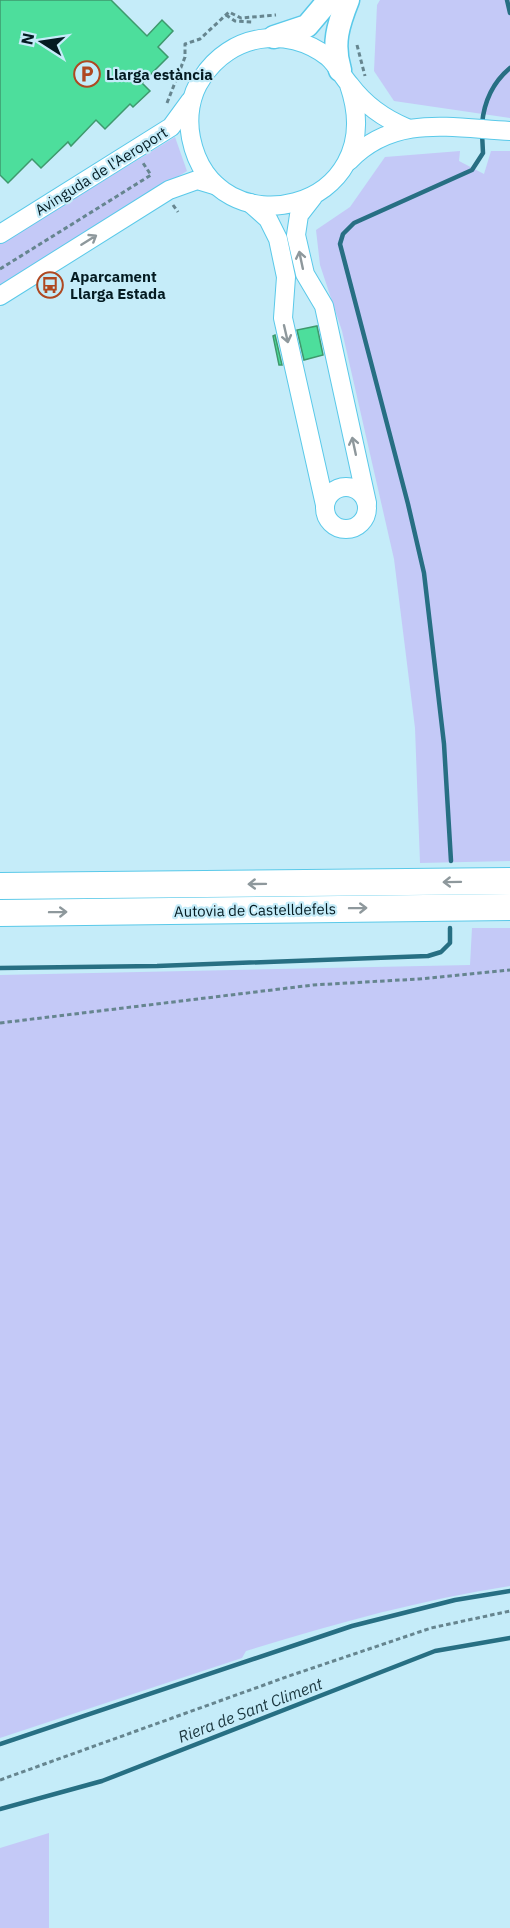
<svg xmlns="http://www.w3.org/2000/svg" width="510" height="1928" font-family="'IBM Plex Sans',sans-serif">
	<rect width="100%" height="100%" fill="#c5ecf9"/>
	<g fill="#c4c9f7">
		<path d="M380,0h130v118l-116,-17 -20,-30 3,-66z"/>
		<path d="M175,137l12,34 -187,116v-43z"/>
		<path d="M460,151l-1,10 25,13 7,-23h19v710l-90,2 -5,-135 -21,-169 -52,-228 -22,-66 -4,-35 34,-23 35,-50z"/>
		<path d="M472,928h38v658c-90,14 -177,38 -264,65l-4,7 -242,80v-763l470,-10z"/>
		<path d="M49,1833v95h-49v-80z"/>
	</g>
	<g fill="none" stroke-linecap="round" stroke-linejoin="round">
		<g stroke="#276f83" stroke-width="4.5">
			<path d="M507,0l3,13"/>
			<path d="M482,124c2,-22 10,-41 28,-56"/>
			<path d="M451,861l-7,-117 -20,-171 -16,-69 -68,-260 3,-10 11,-11 118,-53 11,-17 -1,-20"/>
			<path d="M0,968l157,-2 271,-10 13,-4 9,-9v-15"/>
			<path d="M0,1744l352,-118 103,-26 55,-9"/>
			<path d="M0,1809l102,-28 333,-130 75,-13"/>
		</g>
	</g>
	<g fill="#4dde9c" stroke="#3e996d" stroke-width="1.5">
		<path d="M0,0h111l36,36 15,-16 11,11 -15,16 10,10 -26,26 8,8 -17,16 -3,-3 -25,25 -9,-9 -25,26 -3,-4 -27,26 -9,-9 -24,24 -8,-8z"/>
		<path d="M317,326l6,29 -19,5 -7,-30z"/>
		<path d="M275,335l7,30h-3l-6,-29z"/>
	</g>
	<g fill="none" stroke-linecap="round" stroke-linejoin="round">
		<g stroke="#5ac9e9" stroke-width="20">
			<g id="minor">
				<path d="M349,85c44,127 -135,168 -158,53 -4,-20 -1,-43 11,-60 28,-44 85,-53 126,-21 9,8 14,19 22,28 15,20 35,34 57,43"/>
				<path d="M349,161c45,-47 102,-33 161,-30"/>
				<path d="M313,197l-14,18 -3,20 9,39 19,32 43,197"/>
				<path d="M250,203l18,16 10,20 8,38 -3,41 42,187"/>
				<path d="M0,234l171,-107 19,-26"/>
				<path d="M0,296l169,-106 28,-10 20,6"/>
				<circle cx="346" cy="508" r="21"/>
			</g>
		</g>
		<g stroke="#5ac9e9" stroke-width="25">
			<g id="major">
				<path d="M274,37l33,-11 22,-26"/>
				<path d="M340,70c-8,-26 -2,-45 8,-70"/>
			</g>
		</g>
		<g stroke="#5ac9e9" stroke-width="28">
			<g id="highway">
				<path d="M0,886l510,-5"/>
				<path d="M0,913l510,-6"/>
			</g>
		</g>
		<g stroke="#66858f" stroke-width="3" stroke-dasharray="4.5 3" stroke-linecap="butt">
			<path d="M226,15l9,6 18,1"/>
			<path d="M357,45l8,31"/>
			<path d="M167,103l18,-46v-13l15,-5 29,-27 12,6 35,-3"/>
			<path d="M173,205l5,7"/>
			<path d="M0,269l151,-94 -8,-12"/>
			<path d="M0,1023l313,-38 106,-6 91,-9"/>
			<path d="M0,1780l289,-104 142,-48 79,-17"/>
		</g>
		<use href="#minor" stroke="#fff" stroke-width="18"/>
		<use href="#major" stroke="#fff" stroke-width="22"/>
		<use href="#highway" stroke="#fff" stroke-width="26"/>
	</g>
	<defs><path id="oneway-shaft" d="M-6 0H5M1.5-3L5.5 0L1.5 3" fill="none" stroke-width="1.6" stroke-linecap="round" stroke-linejoin="round" transform="scale(1.5)"/></defs>
	<g stroke="#8e989c">
		<use href="#oneway-shaft" transform="translate(89 240) rotate(-32)"/>
		<use href="#oneway-shaft" transform="translate(301 260) rotate(-102)"/>
		<use href="#oneway-shaft" transform="translate(286 334) rotate(77)"/>
		<use href="#oneway-shaft" transform="translate(354 446) rotate(-102)"/>
		<use href="#oneway-shaft" transform="translate(452 882) rotate(179)"/>
		<use href="#oneway-shaft" transform="translate(257 884) rotate(179)"/>
		<use href="#oneway-shaft" transform="translate(358 908) rotate(-1)"/>
		<use href="#oneway-shaft" transform="translate(58 912) rotate(-1)"/>
	</g>
	<defs>
		<g id="parking-ring" transform="scale(1.35)"><circle r="9.5" fill="#c5ecf9" stroke="#af4821" stroke-width="1.5"/><path d="M-3.5-5.5H1a3.5 3.5 0 0 1 0 7H-1V5.5H-3.5ZM-1-3.4V-.6H.8a1.4 1.4 0 0 0 0-2.8Z" fill="#af4821"/></g>
		<g id="bus-ring" transform="scale(1.35)"><circle r="9.5" fill="#c5ecf9" stroke="#af4821" stroke-width="1.5"/><path d="M-5-6H5V4H4V6H2V4H-2V6H-4V4H-5ZM-3.5-4V0h7V-4ZM-3.5 1.2v1.5H-2V1.2ZM2 1.2v1.5H3.5V1.2Z" fill="#af4821"/></g>
	</defs>
	<g fill-rule="evenodd">
		<use href="#parking-ring" x="87" y="74"/>
		<use href="#bus-ring" x="50" y="285"/>
	</g>
	<g text-anchor="middle" dominant-baseline="central" stroke-width="4.5" stroke-linejoin="round" paint-order="stroke">
		<g font-size="15" font-weight="bold" fill="#041b22" stroke="#c5ecf9" text-anchor="start">
			<text x="106" y="74">Llarga estància</text>
			<text x="70" y="276">Aparcament<tspan x="70" dy="17">Llarga Estada</tspan></text>
		</g>
		<g font-size="15" fill="#041b22" stroke="#c5ecf9">
			<text transform="translate(101 171) rotate(-32)">Avinguda de l'Aeroport</text>
			<text transform="translate(255 910) rotate(-1)">Autovia de Castelldefels</text>
		</g>
		<g font-size="16" font-style="italic" fill="#1b373f" stroke="#c5ecf9">
			<text transform="translate(250 1710) rotate(-21)">Riera de Sant Climent</text>
		</g>
	</g>
	<g transform="translate(42 42) rotate(282)" stroke="#c5ecf9" stroke-width="4.5" paint-order="stroke">
	<path d="M0-4.5L10 22L0 15L-10 22Z" fill="#041b22"/>
	<text y="-9" font-size="16" font-weight="bold" text-anchor="middle" fill="#041b22">N</text>
	</g>
</svg>
